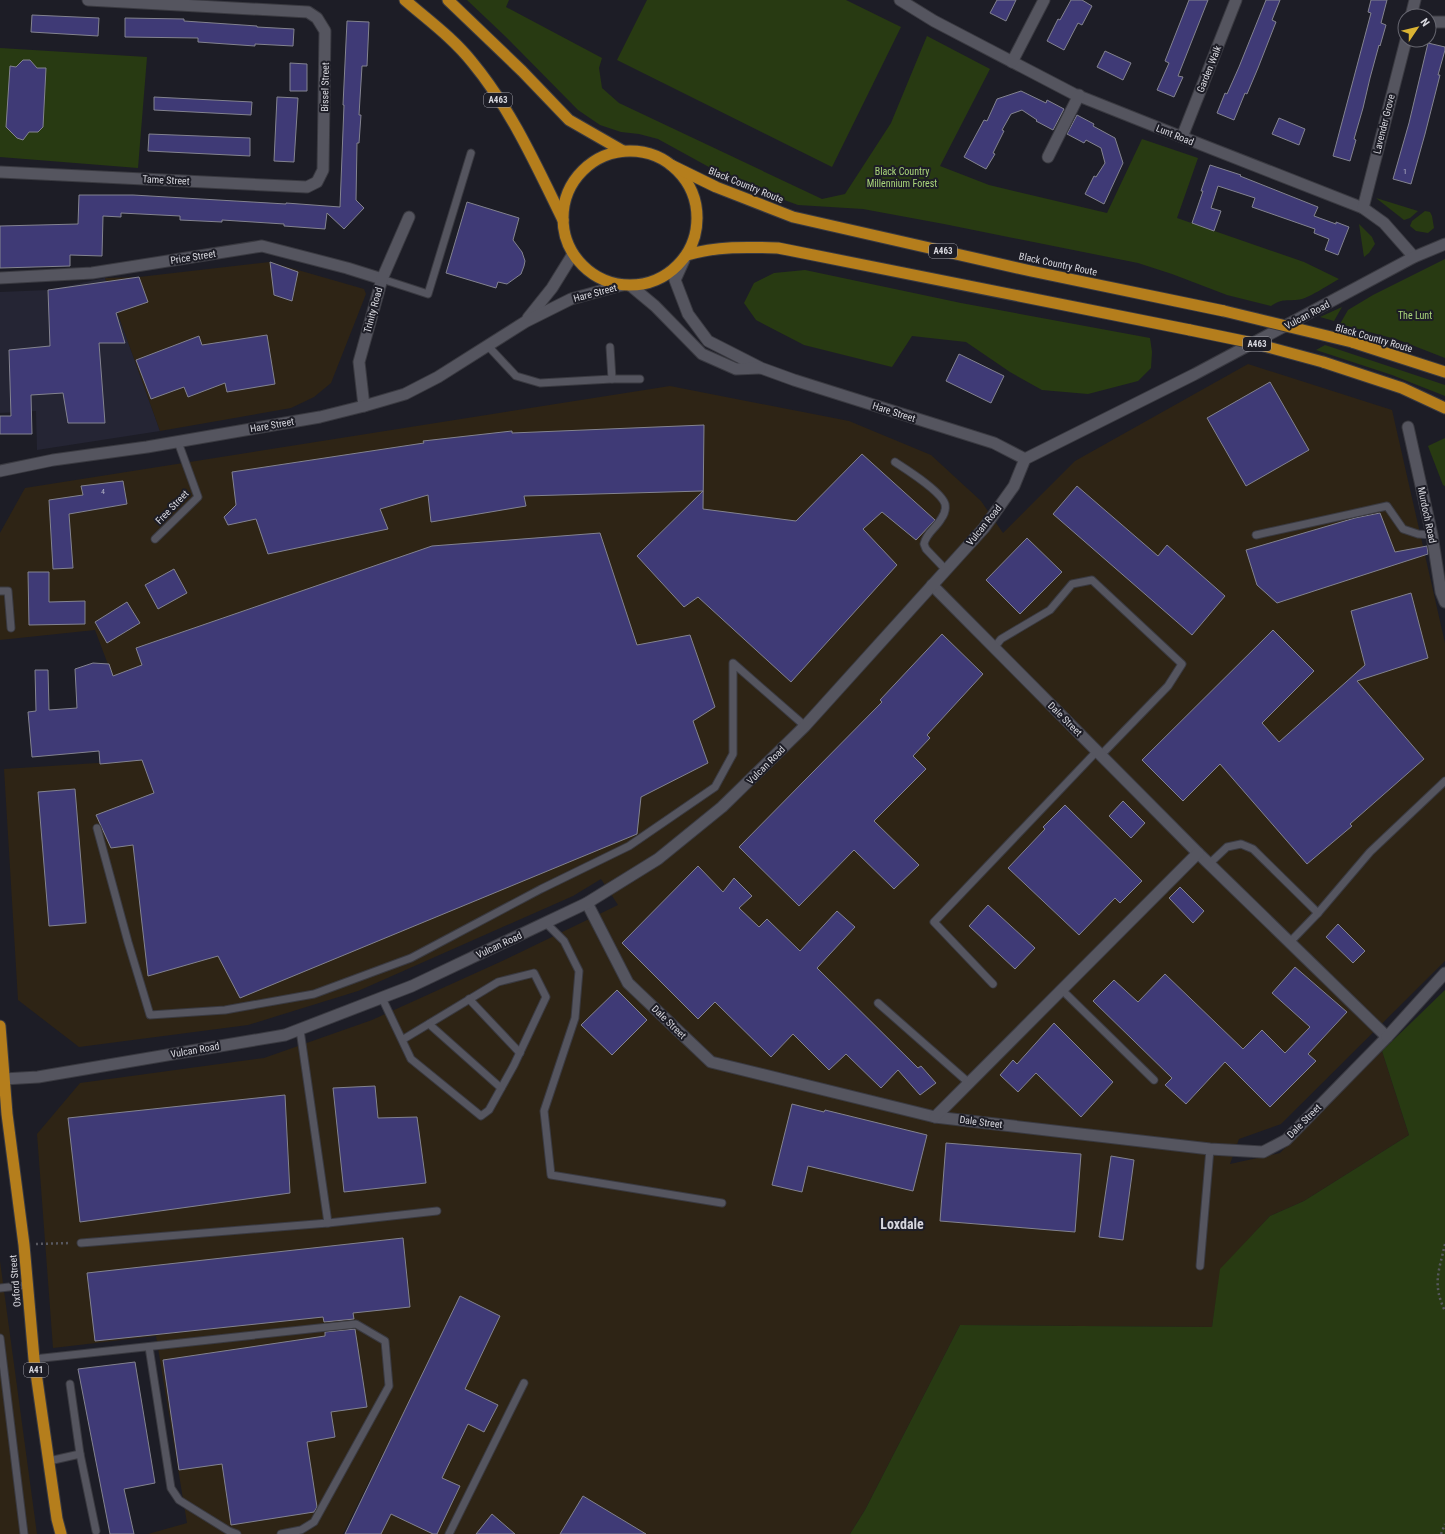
<svg xmlns="http://www.w3.org/2000/svg" width="1445" height="1534" font-family="'Roboto Condensed',sans-serif">
	<rect width="100%" height="100%" fill="#1d1d26"/>
	<path fill="#252534" d="M105,278l55,153 -123,19 -1,-39 -36,2v-121l48,-2z"/>
	<g fill="#2e2415">
		<path d="M270,262l94,27 2,5 -35,89 -17,14 -23,11 -131,23 -55,-153 34,-1z"/>
		<path d="M1248,364l144,46 53,233v318l-164,163 -42,15 -9,25 50,-11 102,-102 27,84 -105,66 -34,15 -49,53 -9,58 -252,-2 -95,185 -15,24h-505l46,-97 -48,97h-195l39,-11 -31,-187 -103,12 -16,-214 43,-51 184,-25 108,-38 128,-58 118,-57 -17,-26 -28,17 -215,95 -110,34 -169,22 -61,-47 -14,-231 140,-9 -49,-130 -95,10v-107l25,-45 645,-102 179,35 82,34 50,46 22,32 72,-72z"/>
		<path d="M0,1261l5,37 32,236h-37z"/>
	</g>
	<g fill="#283a12">
		<path d="M467,0h42l-3,7 96,51 -3,10 3,20 17,15 203,96 23,-5 46,-71 36,-87 63,33 -50,97 49,19 118,28 35,-74 56,19 -21,60 127,44 35,17c-9,5 -29,18 -37,20 -13,3 -18,-2 -31,7l-44,-11 -55,-21 -34,-11 -194,-39 -81,-15 -65,-4 -41,-15 -39,-18 -60,-33 -19,-5 -18,-2 -21,-7 -22,-15 -72,-73z"/>
		<path d="M647,0h199l55,27 -69,140 -215,-107z"/>
		<path d="M0,48l147,9 -9,111 -138,-11z"/>
		<path d="M1376,198l42,13 -8,7 -6,2z"/>
		<path d="M1425,211l5,1 2,4 2,12 -6,5 -12,-2 -6,-5 2,-5z"/>
		<path d="M1359,224l13,13 3,7 -6,9 -5,4z"/>
		<path d="M1445,259v99l-46,-18 -59,-16 8,-14 25,-15z"/>
		<path d="M805,270l156,33 189,35 2,14 -1,16 -13,13 -50,13 -46,-4 -32,-18 -44,-30 -54,-6 -20,31 -88,-22 -48,-25 -12,-17 10,-20 20,-10z"/>
		<path d="M1342,307l-8,14 -14,-4z"/>
		<path d="M1325,345l120,40v11l-53,-21 -76,-25z"/>
		<path d="M1445,438v48l-2,-1 -15,-39z"/>
		<path d="M1445,990v544h-595l15,-24 95,-185 252,2 8,-58 50,-53 34,-15 105,-66 -27,-84z"/>
	</g>
	<g fill="#3f3a76" stroke="#83838f">
		<path d="M997,0h19l-10,21 -16,-8z"/>
		<path d="M1071,0h11l10,6 -10,19 -4,-2 -14,27 -17,-9 11,-22 2,1z"/>
		<path d="M1189,0h19l-30,76 5,1 -9,20 -17,-7 12,-27 -4,-2z"/>
		<path d="M1266,0h14l-8,20 4,2 -18,46 -11,26 -2,-1 -11,27 -17,-7 8,-20 2,1 12,-27z"/>
		<path d="M1371,0h16l-6,23 5,2 -6,21 -1,-1 -9,33 -7,30 -9,31 2,1 -6,21 -17,-5 38,-143 -3,-1z"/>
		<path d="M32,15l67,3 -1,18 -67,-4z"/>
		<path d="M125,18l59,1v2l73,5v1l37,2 -1,17 -38,-2v2l-57,-4v-4l-73,-1z"/>
		<path d="M347,21l22,1 -2,44h-5l-3,49h2l-2,28h-2l-1,57 8,8 -20,21 -17,-16 -2,16 -41,-3v-2l-62,-4v2l-42,-2v-4l-59,-3v4l-18,-1 -1,40 -32,-1v11l-70,2v-42l78,-2 1,-29h54l153,9v-1l54,4 4,-102h-1z"/>
		<path d="M1428,43l17,4v3l-7,25h2l-15,59 -14,50 -18,-5 16,-56z"/>
		<path d="M1105,51l26,12 -8,17 -26,-13z"/>
		<path d="M23,60h7l7,8h9l-3,59 -5,5h-9l-6,8 -6,-2 -11,-11 4,-61 6,1z"/>
		<path d="M290,63l17,1v27h-17z"/>
		<path d="M1021,91l25,12 1,-3 17,9 -11,21 -17,-9 1,-1 -15,-10 -11,4 -9,16 2,1 -11,22 2,1 -9,15 -22,-12 20,-37 3,1 10,-22z"/>
		<path d="M154,97l98,5 -1,13 -97,-5z"/>
		<path d="M277,97l21,1 -4,64 -20,-1z"/>
		<path d="M1077,115l17,9 -1,2 22,12 8,25 -19,41 -19,-10 9,-18 2,1 9,-14 -4,-15 -15,-8 -2,3 -17,-9z"/>
		<path d="M1279,118l26,11 -6,16 -27,-11z"/>
		<path d="M149,134l101,4v18l-102,-5z"/>
		<path d="M1210,165l31,10 -1,1 78,31 -4,9 22,8v-2l13,5 -11,28 -13,-5 4,-11 -15,-6 1,-4 -63,-22 3,-9 -37,-12 -7,22 10,3 -7,20 -22,-8 11,-32h-2z"/>
		<path d="M467,202l52,16 -6,22 9,12 3,9 -1,5 -3,8 -14,10 -9,-2 -2,6 -50,-15z"/>
		<path d="M270,262l28,10 -6,29 -18,-6z"/>
		<path d="M139,277l9,25 -32,11 9,30h-26l6,80h-37l-5,-30 -32,2 1,39h-32v-18h11l-2,-66 41,-4 -2,-56z"/>
		<path d="M267,335l8,49 -48,8 -2,-9 -37,14 -4,-10 -33,12 -15,-39 63,-24 3,9z"/>
		<path d="M959,354l45,22 -13,27 -45,-22z"/>
		<path d="M1270,382l39,68 -63,36 -39,-68z"/>
		<path d="M704,425l-1,84 93,12 66,-67 73,66 -19,20 -34,-28 -19,17 34,36 -106,117 -93,-85 -14,10 -47,-51 66,-65 -179,5 2,10 -95,16 -3,-27 -48,14 8,20 -120,25 -12,-35 -28,6 -4,-8 12,-12 -4,-33 192,-29 -1,-2 89,-10v2z"/>
		<path d="M123,481l4,23 -58,10 4,54 -20,1 -4,-69 34,-5 -2,-9z"/>
		<path d="M1077,486l81,70 9,-11 58,51 -33,39 -139,-121z"/>
		<path d="M1380,513l15,39 32,-6 1,8 -151,49 -20,-18 -11,-35 109,-32z"/>
		<path d="M600,533l37,112 53,-10 25,72 -22,14 15,42 -67,34 -4,37 -397,164 -22,-42 -70,20 -15,-131 -22,3 -15,-33 58,-22 -12,-33 -42,4 -1,-13 -67,6 -4,-45 8,-1 -1,-41h13l1,40 28,-2 -2,-39 18,-6 16,1 4,12 29,-11 -6,-17 296,-102z"/>
		<path d="M1027,538l35,34 -42,42 -34,-34z"/>
		<path d="M174,569l13,24 -29,16 -13,-24z"/>
		<path d="M28,572h21v30l36,-1v23l-56,1z"/>
		<path d="M1411,593l17,65 -71,23 67,78 -74,65 2,2 -45,38 -87,-100 -37,37 -41,-41 131,-130 41,41 -52,52 17,19 86,-77 -14,-54z"/>
		<path d="M127,602l13,21 -33,20 -12,-21z"/>
		<path d="M942,634l41,40 -56,61 3,3 -17,18 13,13 -52,52 45,44 -25,24 -40,-39 -55,56 -60,-59 143,-145 -2,-2z"/>
		<path d="M75,789l11,134 -37,3 -11,-134z"/>
		<path d="M1123,801l22,22 -14,15 -22,-22z"/>
		<path d="M1065,805l77,76 -22,22 -5,-5 -36,37 -71,-67 37,-39 -2,-2z"/>
		<path d="M698,866l25,26 11,-14 18,18 -13,12 20,19 8,-8 33,32 37,-40 18,16 -38,41 101,100 3,-2 15,17 -16,12 -22,-25 -17,18 -35,-34 -17,16 -36,-36 -22,23 -56,-55 -17,17 -76,-76z"/>
		<path d="M1180,887l24,24 -11,12 -24,-25z"/>
		<path d="M988,905l47,43 -20,21 -46,-43z"/>
		<path d="M1338,924l27,27 -12,12 -27,-26z"/>
		<path d="M1295,967l52,45 -39,42 8,7 -46,46 -45,-45 -39,42 -21,-19 7,-7 -79,-77 21,-21 24,22 27,-28 78,75 19,-19 23,23 25,-26 -38,-34z"/>
		<path d="M617,990l30,30 -35,35 -31,-30z"/>
		<path d="M1054,1023l59,59 -32,35 -45,-44 -18,19 -18,-17 13,-15 4,4z"/>
		<path d="M375,1086l3,32 39,-1 9,66 -82,9 -11,-104z"/>
		<path d="M285,1095l5,98 -210,29 -12,-104z"/>
		<path d="M792,1104l32,8 1,-2 102,25 -14,56 -105,-25 -6,26 -30,-7z"/>
		<path d="M946,1143l135,11 -6,78 -135,-11z"/>
		<path d="M1111,1156l23,4 -11,80 -24,-3z"/>
		<path d="M403,1238l7,69 -57,6 1,6 -30,3 -1,-5 -228,24 -8,-68z"/>
		<path d="M460,1296l40,20 -35,73 33,16 -14,27 -16,-8 -26,54 18,8 -23,48h-4l-42,-20 -10,20h-36z"/>
		<path d="M355,1329l12,78 -36,5 4,25 -28,5 10,65 -3,5 -83,13 -9,-61 -43,6 -16,-110 162,-24v-4z"/>
		<path d="M135,1362l20,121 -31,6 10,45h-24l-32,-165z"/>
		<path d="M583,1496l63,38h-86z"/>
		<path d="M492,1514l23,20h-39z"/>
	</g>
	<g fill="none" stroke-linecap="round" stroke-linejoin="round">
		<g stroke="#3a3a41" stroke-width="9">
			<g id="service">
				<path d="M382,279l46,15 43,-141"/>
				<path d="M488,346l28,30 24,7 72,-4h28"/>
				<path d="M610,347l2,32"/>
				<path d="M895,462c12,8 46,29 50,42 1,5 -1,11 -4,15 -5,9 -15,14 -17,25l2,5 20,21"/>
				<path d="M1256,535l131,-29 16,23 15,5 14,1"/>
				<path d="M155,539l43,-42 -20,-55"/>
				<path d="M0,591h8l3,37"/>
				<path d="M994,648l7,-9 49,-29 22,-26 20,-4 90,84 -14,22 -67,69"/>
				<path d="M97,828l31,114 22,73 75,-5 89,-16 97,-36 130,-69 88,-43 86,-59 18,-33v-91l72,63"/>
				<path d="M1209,864l18,-17 14,-3 12,5 65,64"/>
				<path d="M546,923l18,18 15,30 -4,47 -31,93 7,64 171,28"/>
				<path d="M1290,942l28,-29 52,-61 75,-71"/>
				<path d="M993,984l-59,-62 163,-171"/>
				<path d="M1062,990l92,90"/>
				<path d="M382,998l29,61 70,57 8,-6 25,-45 32,-68 -12,-24 -36,9 -96,58"/>
				<path d="M469,999l51,54"/>
				<path d="M878,1003l91,80"/>
				<path d="M429,1024l72,64"/>
				<path d="M300,1030l28,193 109,-12"/>
				<path d="M81,1243l247,-20"/>
				<path d="M1200,1266l10,-117"/>
				<path d="M0,1288l27,-3"/>
				<path d="M0,1338l24,196"/>
				<path d="M149,1347l22,141 8,12 50,31 8,3"/>
				<path d="M34,1359l322,-35 29,17 4,45 -75,136 -13,8 -20,4"/>
				<path d="M80,1454l16,77"/>
				<path d="M49,1461l31,-7 -10,-70"/>
				<path d="M449,1534l75,-151"/>
			</g>
		</g>
		<g stroke="#3a3a41" stroke-width="13">
			<g id="minor">
				<path d="M900,0l34,21 140,73 108,43 181,71 21,15 30,34"/>
				<path d="M1411,16l4,-16"/>
				<path d="M1429,22h16"/>
				<path d="M1012,62l32,-62"/>
				<path d="M1182,137l54,-137"/>
				<path d="M1048,157l31,-62"/>
				<path d="M0,172l307,15 10,-5 6,-12 2,-139 -8,-13 -9,-6 -220,-12"/>
				<path d="M1363,208l43,-168"/>
				<path d="M684,260l-9,20 13,34 20,27 53,27 33,12 200,63 31,16"/>
				<path d="M0,278l92,-5 170,-27 85,22 35,11"/>
				<path d="M631,286l24,20 47,48 34,15 24,-1"/>
				<path d="M528,318l24,-30 21,-34"/>
				<path d="M364,406l-5,-44 23,-83 27,-62"/>
				<path d="M1408,427l24,108 9,57 4,10"/>
				<path d="M0,471l53,-11 94,-13 173,-30 44,-11 41,-12 33,-17 87,-55 46,-23 51,-14"/>
				<path d="M587,903l41,80 83,79 224,55 275,32 53,3 23,-12 101,-103 -189,-184 -266,-268"/>
				<path d="M1387,1037l58,-64"/>
				<path d="M4,1079l34,-2 247,-42 127,-49 175,-83 71,-44 64,-52 83,-81 179,-198 30,-42 11,-27 170,-85 219,-117 31,-13"/>
				<path d="M935,1117l263,-264"/>
			</g>
		</g>
		<g stroke="#3a3a41" stroke-width="13">
			<g id="trunk">
				<path d="M405,0c23,20 48,38 67,62 39,47 64,103 91,158"/>
				<path d="M448,0l74,71 47,49 54,31"/>
				<circle cx="630" cy="218" r="67"/>
				<path d="M671,165l45,22 77,30 238,54 193,40"/>
				<path d="M687,255c30,-9 60,-8 91,-7l412,82"/>
				<path d="M1352,342l93,30"/>
				<path d="M1323,362l79,26 43,20"/>
				<path d="M0,1026l7,88 17,131 10,114 23,160 4,15"/>
			</g>
		</g>
		<g stroke="#585860" stroke-width="2.5" stroke-dasharray="2 3" stroke-linecap="butt">
			<path d="M36,1244l35,-1"/>
			<path d="M1445,1244c-6,27 -13,40 0,67"/>
			<path d="M1441,1534l4,-10"/>
		</g>
		<use href="#service" stroke="#55555f" stroke-width="7"/>
		<use href="#minor" stroke="#55555f" stroke-width="11"/>
		<use href="#trunk" stroke="#b57e1c" stroke-width="11"/>
		<g stroke="#3a3a41" stroke-width="13" stroke-linecap="butt">
			<g id="trunk-bridge">
				<path d="M1224,311l128,31"/>
				<path d="M1190,330l63,13 70,19"/>
			</g>
		</g>
		<use href="#trunk-bridge" stroke="#b57e1c" stroke-width="11"/>
	</g>
	<g text-anchor="middle" dominant-baseline="central" stroke-width="4" stroke-linejoin="round" paint-order="stroke">
		<g font-size="8" fill="#b1b0c4">
			<text x="1405" y="171">1</text>
			<text x="103" y="491">4</text>
		</g>
		<g fill="#1d1d26" stroke="#9f9fa7" stroke-width="1">
			<rect x="484" y="93" width="28" height="14" rx="3"/>
			<rect x="929" y="244" width="28" height="14" rx="3"/>
			<rect x="1243" y="337" width="28" height="14" rx="3"/>
			<rect x="24" y="1363" width="24" height="14" rx="3"/>
		</g>
		<g font-size="9" font-weight="bold" fill="#d7d7de">
			<text x="498" y="100">A463</text>
			<text x="943" y="251">A463</text>
			<text x="1257" y="344">A463</text>
			<text x="36" y="1370">A41</text>
		</g>
		<g font-size="10" fill="#d7d7de" stroke="#1d1d26">
			<text transform="translate(1209 69) rotate(-68)">Garden Walk</text>
			<text transform="translate(325 87) rotate(-89)">Bissel Street</text>
			<text transform="translate(1384 124) rotate(-76)">Lavender Grove</text>
			<text transform="translate(1175 135) rotate(22)">Lunt Road</text>
			<text transform="translate(166 180) rotate(3)">Tame Street</text>
			<text transform="translate(746 185) rotate(22)">Black Country Route</text>
			<text transform="translate(193 257) rotate(-9)">Price Street</text>
			<text transform="translate(1058 264) rotate(12)">Black Country Route</text>
			<text transform="translate(595 293) rotate(-15)">Hare Street</text>
			<text transform="translate(373 310) rotate(-75)">Trinity Road</text>
			<text transform="translate(1307 315) rotate(-28)">Vulcan Road</text>
			<text transform="translate(1374 338) rotate(16)">Black Country Route</text>
			<text transform="translate(894 412) rotate(18)">Hare Street</text>
			<text transform="translate(272 425) rotate(-10)">Hare Street</text>
			<text transform="translate(172 507) rotate(-46)">Free Street</text>
			<text transform="translate(1427 515) rotate(78)">Murdoch Road</text>
			<text transform="translate(984 525) rotate(-51)">Vulcan Road</text>
			<text transform="translate(1065 719) rotate(45)">Dale Street</text>
			<text transform="translate(766 765) rotate(-45)">Vulcan Road</text>
			<text transform="translate(499 945) rotate(-25)">Vulcan Road</text>
			<text transform="translate(669 1022) rotate(44)">Dale Street</text>
			<text transform="translate(195 1050) rotate(-10)">Vulcan Road</text>
			<text transform="translate(1304 1121) rotate(-45)">Dale Street</text>
			<text transform="translate(981 1122) rotate(7)">Dale Street</text>
			<text transform="translate(15 1281) rotate(-95)">Oxford Street</text>
		</g>
		<g font-size="10" fill="#aad67a" stroke="#1d1d26">
			<text x="902" y="171">Black Country<tspan x="902" dy="12">Millennium Forest</tspan></text>
			<text x="1415" y="315">The Lunt</text>
		</g>
		<g font-size="14" font-weight="bold" fill="#d7d7de" stroke="#1d1d26">
			<text x="902" y="1224">Loxdale</text>
		</g>
	</g>
	<g transform="translate(1417 28) rotate(55)"><circle r="19" fill="#1d1d26" stroke="#676770"/>
	<path d="M0-3L7 15L0 10L-7 15Z" fill="#dab333"/>
	<text y="-6" font-size="11" font-weight="bold" text-anchor="middle" fill="#d7d7de">N</text>
	</g>
</svg>
